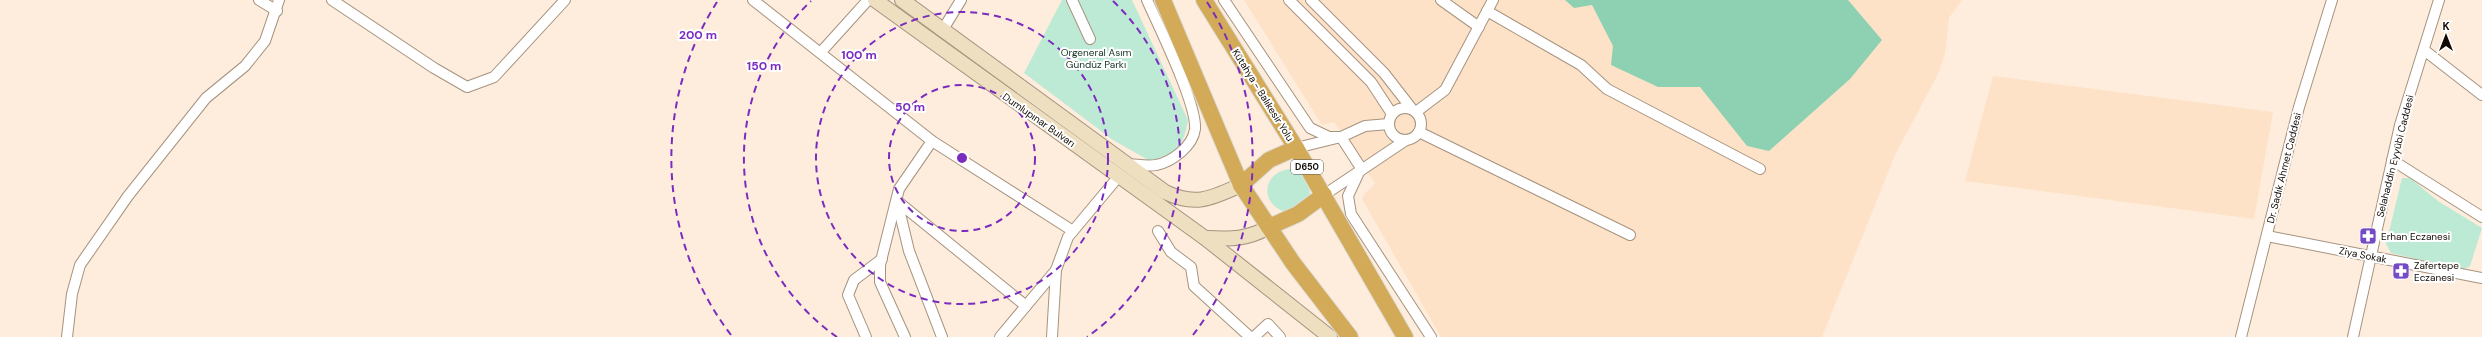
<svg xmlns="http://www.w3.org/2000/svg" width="2482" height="337" font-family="'DM Sans',sans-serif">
	<rect width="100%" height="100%" fill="#feeddc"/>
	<g fill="#fde2c7">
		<path d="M1244,0h718l-13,18 -4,36 -7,20 -43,81 -73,182h-381l-79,-138 2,-5 11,-10 -26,-43 -15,-19 -12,3z"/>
		<path d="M1993,76l280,36 -19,107 -289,-38z"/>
	</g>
	<g fill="#bdead4">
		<path d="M1062,0h70l56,120c-5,28 -11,32 -38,41l-37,-21 -89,-67z"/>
		<path d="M1292,169c14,5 20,17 17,31l-24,12c-27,-9 -22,-42 7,-43z"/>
		<path d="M2402,178h8l28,23 44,27 -12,38 -8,4 -71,-17 -5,-9z"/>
	</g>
	<path fill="#8dd1b2" d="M1565,0h283l34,40 -32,39 -81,72 -22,-5 -47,-59h-42l-47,-22 2,-19 -21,-41 -18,3z"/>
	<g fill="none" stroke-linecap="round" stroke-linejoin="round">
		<g stroke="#a6937f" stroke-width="12">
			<g id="minor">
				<path d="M259,0l18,11"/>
				<path d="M332,0l102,68 33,19 27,-10 71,-77"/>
				<path d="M753,0l179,141 141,90"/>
				<path d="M1072,0l18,39"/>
				<path d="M1224,0l86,128 19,9h12l20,31 -13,28 3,18 80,123"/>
				<path d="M1289,0l82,82 21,32"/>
				<path d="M1311,0l73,73 28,36"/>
				<path d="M1441,0l38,27"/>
				<path d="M1487,11l94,54 26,24 153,80"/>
				<path d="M942,31l19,-31"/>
				<path d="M2424,50l58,45"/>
				<path d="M821,52l47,-52"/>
				<circle cx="1405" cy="124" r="16"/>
				<path d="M1416,112l29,-22 48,-90"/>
				<path d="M1419,132l211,103"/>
				<path d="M1296,148l45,-11 24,-11 24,-2"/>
				<path d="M2392,160l90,57"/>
				<path d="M1126,164c9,0 21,3 30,1 16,-3 37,-19 39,-36 2,-25 -36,-102 -48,-129"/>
				<path d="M1324,195l82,-55"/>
				<path d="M1158,231l13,21 20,15 3,19 56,51"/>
				<path d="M2267,236l215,42"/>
				<path d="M67,337l5,-43 8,-29 48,-69 78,-98 39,-32 20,-25 14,-41"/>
				<path d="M866,337l-18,-42 6,-15 28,-21"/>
				<path d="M905,337l-25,-55v-17l19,-76 33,-48"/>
				<path d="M942,337l-33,-86 -12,-50 129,105"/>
				<path d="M1000,337l56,-67"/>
				<path d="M1052,337l4,-67 12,-33 51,-61"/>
				<path d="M1254,337l14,-13 12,13"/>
				<path d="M2241,337l58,-230 33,-107"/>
				<path d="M2353,337l47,-212 39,-125"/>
			</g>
		</g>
		<g stroke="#a6937f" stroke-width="16">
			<g id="secondary">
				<path d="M875,0l330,238 125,99"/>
				<path d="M902,0l263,192c31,15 47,6 76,-7"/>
				<path d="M1205,238c26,1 41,2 64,-11"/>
			</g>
		</g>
		<g stroke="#dedddc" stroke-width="18">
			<g id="trunk">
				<path d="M1163,0l78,185 52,78 57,74"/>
				<path d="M1204,0l92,148 109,189"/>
				<path d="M1241,185l28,-25 27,-12"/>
				<path d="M1269,227l29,-13 26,-19"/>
			</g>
		</g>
		<use href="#minor" stroke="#fff" stroke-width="10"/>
		<use href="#secondary" stroke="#eedfc1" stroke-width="14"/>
		<use href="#trunk" stroke="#d2aa58" stroke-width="16"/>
	</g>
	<g fill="none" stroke="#7b2cbf" stroke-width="2" stroke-dasharray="7 5">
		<circle cx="962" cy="158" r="73"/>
		<circle cx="962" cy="158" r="146"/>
		<path d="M837 337A218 218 0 0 1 811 1M1113 1A218 218 0 0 1 1087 337"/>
		<path d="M731 335A291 291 0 0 1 717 2M1207 2A291 291 0 0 1 1193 335"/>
	</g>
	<defs>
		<g id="pharmacy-square" transform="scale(0.9)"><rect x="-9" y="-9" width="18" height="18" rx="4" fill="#734bc4" stroke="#fff"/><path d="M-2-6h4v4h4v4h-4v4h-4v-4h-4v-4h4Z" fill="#fff"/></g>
	</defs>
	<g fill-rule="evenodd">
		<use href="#pharmacy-square" x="2368" y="236"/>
		<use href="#pharmacy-square" x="2401" y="271"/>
	</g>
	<g text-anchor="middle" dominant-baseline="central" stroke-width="4" stroke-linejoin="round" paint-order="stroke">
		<rect fill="#fff" stroke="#595450" stroke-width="1" x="1291" y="160" width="32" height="14" rx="3"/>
		<g font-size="9" font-weight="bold" fill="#120b05">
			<text x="1307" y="167">D650</text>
		</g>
		<g font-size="10" fill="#133225" stroke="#fff">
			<text x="1096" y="52">Orgeneral Asım<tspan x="1096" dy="12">Gündüz Parkı</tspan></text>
		</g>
		<g font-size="10" fill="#120b05" stroke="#fff">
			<text transform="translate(1263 95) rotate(58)">Kütahya - Balıkesir Yolu</text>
			<text transform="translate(1039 120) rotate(35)">Dumlupınar Bulvarı</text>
			<text transform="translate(2395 156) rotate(-76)">Selahaddin Eyyübi Caddesi</text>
			<text transform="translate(2284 168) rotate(-76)">Dr. Sadık Ahmet Caddesi</text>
			<text transform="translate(2363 255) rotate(11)">Ziya Sokak</text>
		</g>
		<g font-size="10" fill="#120b05" stroke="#fff" text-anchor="start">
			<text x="2381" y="236">Erhan Eczanesi</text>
			<text x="2414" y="265">Zafertepe<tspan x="2414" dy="12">Eczanesi</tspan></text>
		</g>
	</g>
	<circle cx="962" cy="158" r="6" fill="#7b2cbf" stroke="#fff" stroke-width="2"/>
	<g font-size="12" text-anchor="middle" font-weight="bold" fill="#7b2cbf" stroke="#fff" stroke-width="4" stroke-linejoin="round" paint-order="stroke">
		<text x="698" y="39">200 m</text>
		<text x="859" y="59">100 m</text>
		<text x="764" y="70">150 m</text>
		<text x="910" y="111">50 m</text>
	</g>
	<g transform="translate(2446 36)" stroke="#ffffff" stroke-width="3" paint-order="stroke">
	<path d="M0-3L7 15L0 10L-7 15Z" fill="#120b05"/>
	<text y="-6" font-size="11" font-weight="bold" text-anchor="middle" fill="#120b05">K</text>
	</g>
</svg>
